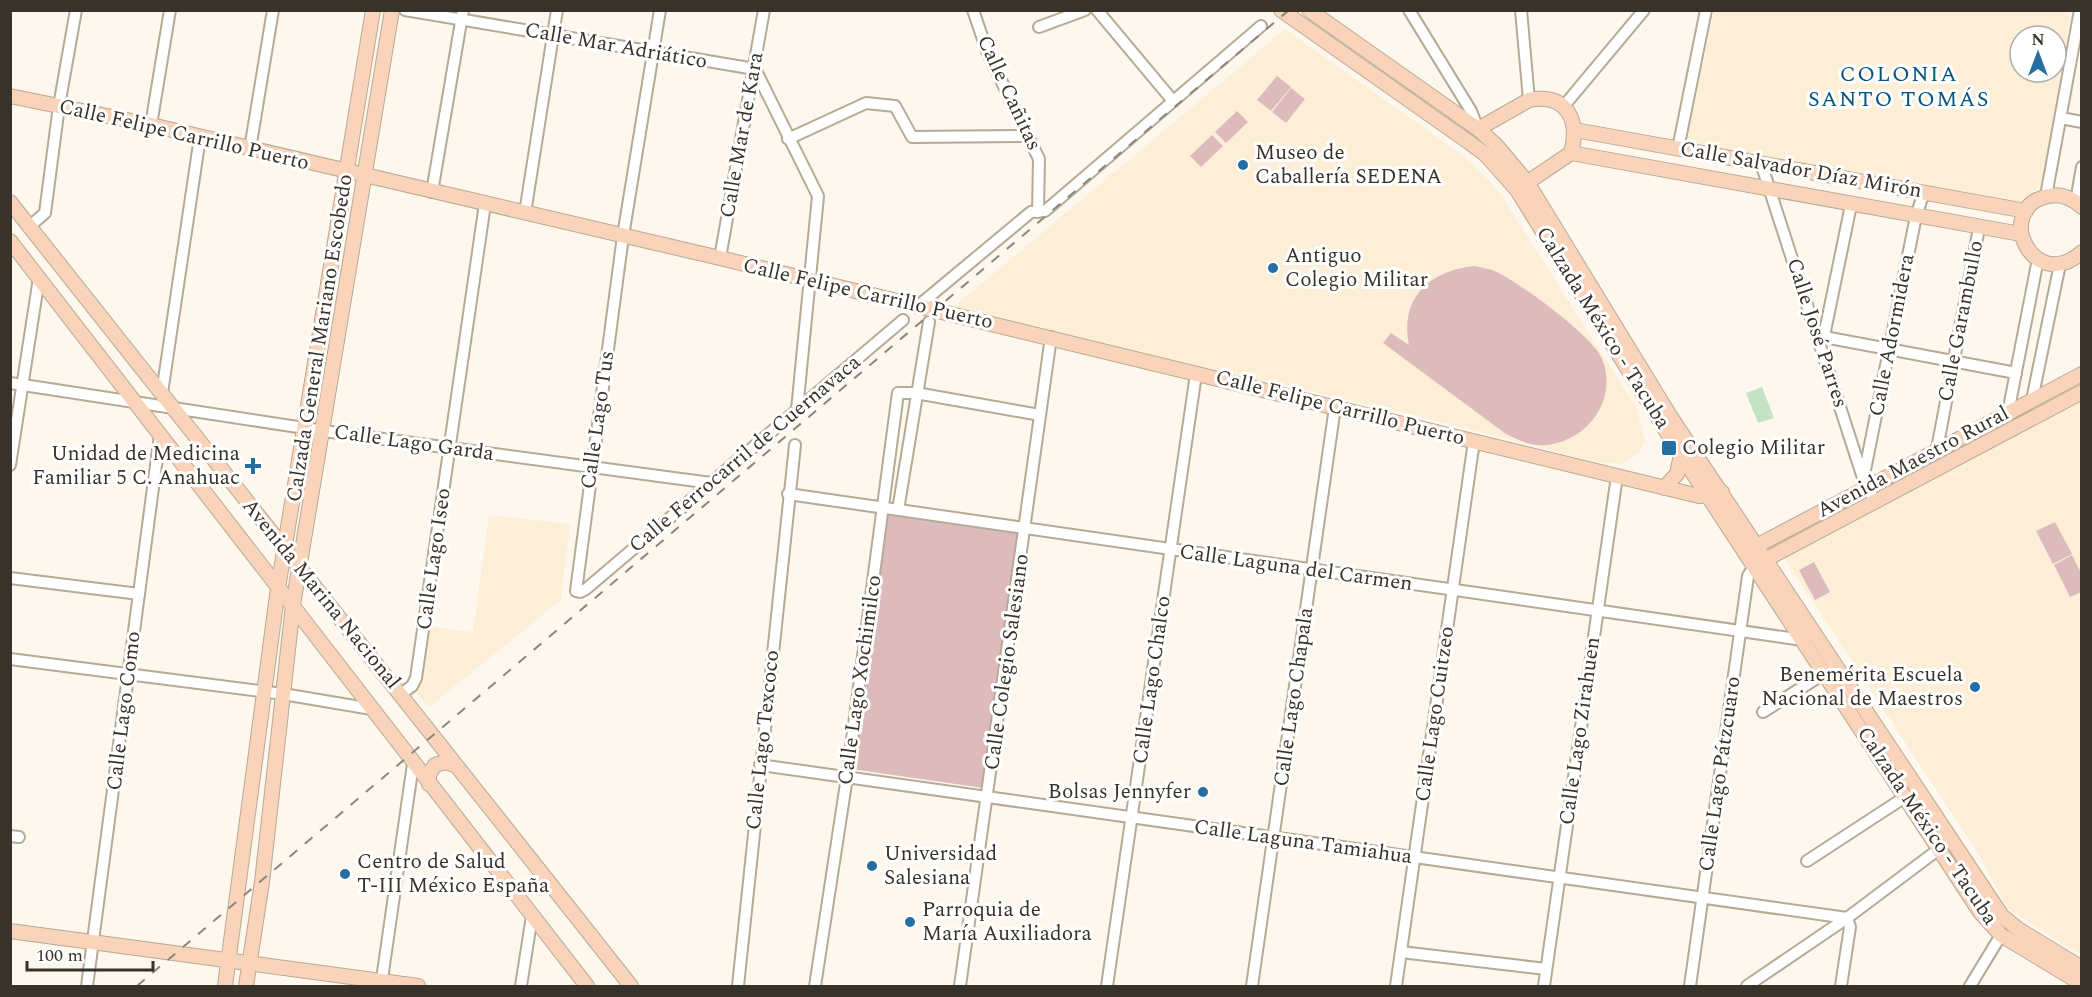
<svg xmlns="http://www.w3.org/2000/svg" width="2092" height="997" font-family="Spectral,serif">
	<rect width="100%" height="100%" fill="#fdf7ee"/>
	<g fill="#fdefd7" fill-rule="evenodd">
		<path d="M1714,11h357l-28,170 -17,20 -16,1 -323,-60zM2020,36h36v36h-36z"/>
		<path d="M1285,29l180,128 23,23 15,18 133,209 9,33 -5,12 -19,12 -26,-2 -193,-50 -452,-102z"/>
		<path d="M2081,400v555l-74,-47 -26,-50 -196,-300z"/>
		<path d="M489,515l81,9 -9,76 -132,107 -12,-12 10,-69 46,6z"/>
	</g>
	<g fill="#ddbbbc">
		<path d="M1277,76l14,11 -20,24 -14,-11z"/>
		<path d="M1291,88l14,11 -19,24 -14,-11z"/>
		<path d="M1237,111l11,11 -22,21 -11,-11z"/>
		<path d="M1212,135l11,11 -22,21 -11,-11z"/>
		<path d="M1475,266c7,2 16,3 22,6 24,12 96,64 105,87 17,41 -16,83 -56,86 -15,2 -27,-5 -40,-11l-123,-91 8,-10 18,12c-10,-48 22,-75 66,-79z"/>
		<path d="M888,513l132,19 -37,256 -132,-19z"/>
		<path d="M2055,522l17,32 -19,10 -17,-33z"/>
		<path d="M2072,555l9,18 1,19 -12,5 -16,-32z"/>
		<path d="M1814,562l16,30 -15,8 -16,-30z"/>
	</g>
	<path fill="#c3e3c4" d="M1762,387l12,31 -16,5 -12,-30z"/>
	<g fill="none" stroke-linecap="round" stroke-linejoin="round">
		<g stroke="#b7aa95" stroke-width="14">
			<g id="street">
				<path d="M405,10l350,59"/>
				<path d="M660,10l-37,226 -47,355 4,1 6,-3 317,-269"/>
				<path d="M973,10l14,41 52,108 -1,53"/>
				<path d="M1097,10l76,91"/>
				<path d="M1409,10l62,101 7,18"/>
				<path d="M1521,10l8,90"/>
				<path d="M1039,27l46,-17"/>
				<path d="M755,69l63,127 -21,214"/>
				<path d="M1563,107l81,-97"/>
				<path d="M2061,118l21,4"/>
				<path d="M151,125l19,-115"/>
				<path d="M788,139l78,-36 29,3 17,31 116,-1"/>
				<path d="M250,149l23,-139"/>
				<path d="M1678,149l28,-139"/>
				<path d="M1761,163l102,315 12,23"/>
				<path d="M432,192l31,-182"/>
				<path d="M2046,196l34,-186"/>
				<path d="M2076,201l6,-34"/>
				<path d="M525,213l32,-203"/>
				<path d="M30,226l15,-13 14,-107 17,-96"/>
				<path d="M720,258l44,-248"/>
				<path d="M918,306l113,-94 14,-1 216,-185"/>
				<path d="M1819,336l197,37"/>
				<path d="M1824,336l27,-131"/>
				<path d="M10,383l314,48 387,52"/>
				<path d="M162,393l38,-256"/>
				<path d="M2032,400l28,-136"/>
				<path d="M2008,413l30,-154"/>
				<path d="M1937,449l42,-221"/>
				<path d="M10,465l29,-187"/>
				<path d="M1864,475l52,-259 8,-24"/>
				<path d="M788,494l1015,146"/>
				<path d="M898,510l31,-188"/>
				<path d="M10,578l129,16"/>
				<path d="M10,659l273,35 89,15"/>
				<path d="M401,694l11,-8 4,-8 69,-474"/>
				<path d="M1763,712l62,-39"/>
				<path d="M760,765l1087,153 3,9 -9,59"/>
				<path d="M10,836l9,1"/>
				<path d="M1807,861l98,-64"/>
				<path d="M1401,952l145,17"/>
				<path d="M87,986l73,-551"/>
				<path d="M381,986l32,-222"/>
				<path d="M521,986l11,-70"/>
				<path d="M738,986l57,-541"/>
				<path d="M815,986l32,-209 51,-384h18l124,22"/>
				<path d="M960,986l91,-649"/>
				<path d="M1107,986l89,-612"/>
				<path d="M1252,986l83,-579"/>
				<path d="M1396,986l78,-545"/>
				<path d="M1544,986l73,-510"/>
				<path d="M1690,986l58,-410 7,-11"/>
				<path d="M1747,986l100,-68 92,-69"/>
				<path d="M1970,986l31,-51"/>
			</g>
		</g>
		<g stroke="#b7aa95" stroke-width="16">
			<g id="secondary">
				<path d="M1281,10l189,133 15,11 32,36 164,265 299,457 21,23 81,49"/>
				<path d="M1309,10l169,119 18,16 31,37 143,234 332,500 16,13 64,39"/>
				<path d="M10,96l141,29 569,133 979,238 23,-4"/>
				<path d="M1478,129l51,-29c38,-7 51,20 42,53l-49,33"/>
				<path d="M1575,130l451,81"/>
				<path d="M1571,153l450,81"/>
				<path d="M10,202l621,784"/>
				<path d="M2082,207c-10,-9 -21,-14 -34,-11 -56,12 -15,100 34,56"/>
				<path d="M10,241l577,745"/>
				<path d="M1664,488l13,-14 4,-19"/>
				<path d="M1749,550l333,-176"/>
				<path d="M1757,564l325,-172"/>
				<path d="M429,784v-10l6,-9 10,-3 10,3"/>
				<path d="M10,931l408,55"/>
				<path d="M225,986l53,-398 95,-578"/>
				<path d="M246,986l16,-104 31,-277 99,-595"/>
			</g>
		</g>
		<use href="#street" stroke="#fff" stroke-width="10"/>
		<use href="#secondary" stroke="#fad4ba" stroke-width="14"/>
		<path stroke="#8b857c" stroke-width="2" stroke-dasharray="10 10" stroke-linecap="butt" d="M137,986l1152,-976"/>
	</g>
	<g fill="#246ea1" stroke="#fff" stroke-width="2">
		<circle cx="1243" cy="165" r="6"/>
		<circle cx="1273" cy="268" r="6"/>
		<rect x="1661" y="440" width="16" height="16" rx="3"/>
		<path d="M250 457h6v6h6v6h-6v6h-6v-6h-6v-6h6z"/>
		<circle cx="1975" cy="687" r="6"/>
		<circle cx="1203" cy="792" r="6"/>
		<circle cx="872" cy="866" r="6"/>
		<circle cx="345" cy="874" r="6"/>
		<circle cx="910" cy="922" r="6"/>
	</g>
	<g text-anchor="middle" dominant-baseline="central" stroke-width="6" stroke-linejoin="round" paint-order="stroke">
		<g font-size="21" fill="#38332a" stroke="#fff">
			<text transform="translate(616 46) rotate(10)">Calle Mar Adriático</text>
			<text transform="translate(1009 93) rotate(65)">Calle Cañitas</text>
			<text transform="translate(184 135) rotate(13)">Calle Felipe Carrillo Puerto</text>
			<text transform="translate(742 135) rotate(-80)">Calle Mar de Kara</text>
			<text transform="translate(1801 170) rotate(10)">Calle Salvador Díaz Mirón</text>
			<text transform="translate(868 294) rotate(13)">Calle Felipe Carrillo Puerto</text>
			<text transform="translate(1961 321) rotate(-79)">Calle Garambullo</text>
			<text transform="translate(1603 328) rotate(58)">Calzada México - Tacuba</text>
			<text transform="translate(1817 333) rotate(72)">Calle José Parres</text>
			<text transform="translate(1892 335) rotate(-79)">Calle Adormidera</text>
			<text transform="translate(320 338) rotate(-81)">Calzada General Mariano Escobedo</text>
			<text transform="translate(1340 408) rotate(14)">Calle Felipe Carrillo Puerto</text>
			<text transform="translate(598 420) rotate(-82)">Calle Lago Tus</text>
			<text transform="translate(414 443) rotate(8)">Calle Lago Garda</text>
			<text transform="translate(745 454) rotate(-40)">Calle Ferrocarril de Cuernavaca</text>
			<text transform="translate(1913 462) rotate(-28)">Avenida Maestro Rural</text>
			<text transform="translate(434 559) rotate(-82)">Calle Lago Iseo</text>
			<text transform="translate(1296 568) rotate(8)">Calle Laguna del Carmen</text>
			<text transform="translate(321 594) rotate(51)">Avenida Marina Nacional</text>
			<text transform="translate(1007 662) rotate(-82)">Calle Colegio Salesiano</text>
			<text transform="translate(860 680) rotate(-82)">Calle Lago Xochimilco</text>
			<text transform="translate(1152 680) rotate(-82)">Calle Lago Chalco</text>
			<text transform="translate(1294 697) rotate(-82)">Calle Lago Chapala</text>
			<text transform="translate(124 711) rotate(-83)">Calle Lago Como</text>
			<text transform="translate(1435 714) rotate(-82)">Calle Lago Cuitzeo</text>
			<text transform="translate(1580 731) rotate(-82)">Calle Lago Zirahuen</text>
			<text transform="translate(763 740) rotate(-84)">Calle Lago Texcoco</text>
			<text transform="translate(1720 774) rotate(-82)">Calle Lago Pátzcuaro</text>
			<text transform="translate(1927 826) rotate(56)">Calzada México - Tacuba</text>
			<text transform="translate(1303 842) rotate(8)">Calle Laguna Tamiahua</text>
		</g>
		<g font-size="21" fill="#38332a" stroke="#fff" text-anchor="start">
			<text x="1255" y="153">Museo de<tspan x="1255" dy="24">Caballería SEDENA</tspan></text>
			<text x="1285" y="256">Antiguo<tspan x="1285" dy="24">Colegio Militar</tspan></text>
			<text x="1682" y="448">Colegio Militar</text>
			<text x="240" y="454" text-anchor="end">Unidad de Medicina<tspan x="240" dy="24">Familiar 5 C. Anahuac</tspan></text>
			<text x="1963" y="675" text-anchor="end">Benemérita Escuela<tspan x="1963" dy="24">Nacional de Maestros</tspan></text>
			<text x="1191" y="792" text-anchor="end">Bolsas Jennyfer</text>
			<text x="884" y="854">Universidad<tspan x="884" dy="24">Salesiana</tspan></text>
			<text x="357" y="862">Centro de Salud<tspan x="357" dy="24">T-III México España</tspan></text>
			<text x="922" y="910">Parroquia de<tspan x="922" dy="24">María Auxiliadora</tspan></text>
		</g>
		<g font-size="22" letter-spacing="1.5" fill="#075380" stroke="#fff">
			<text x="1899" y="74">COLONIA<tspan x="1899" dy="25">SANTO TOMÁS</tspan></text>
		</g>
	</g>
	<rect width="2092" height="997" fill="none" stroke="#38332a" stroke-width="24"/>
	<g transform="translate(2038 54)"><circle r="28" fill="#ffffff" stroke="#afadaa" stroke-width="1.5"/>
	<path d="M0-4.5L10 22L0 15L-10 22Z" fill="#246ea1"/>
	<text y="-9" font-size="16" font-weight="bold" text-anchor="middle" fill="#38332a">N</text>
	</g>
	<path d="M27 961v9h126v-9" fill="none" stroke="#38332a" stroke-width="3"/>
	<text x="36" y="961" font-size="18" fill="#38332a" stroke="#ffffff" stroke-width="4.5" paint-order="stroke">100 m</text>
</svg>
